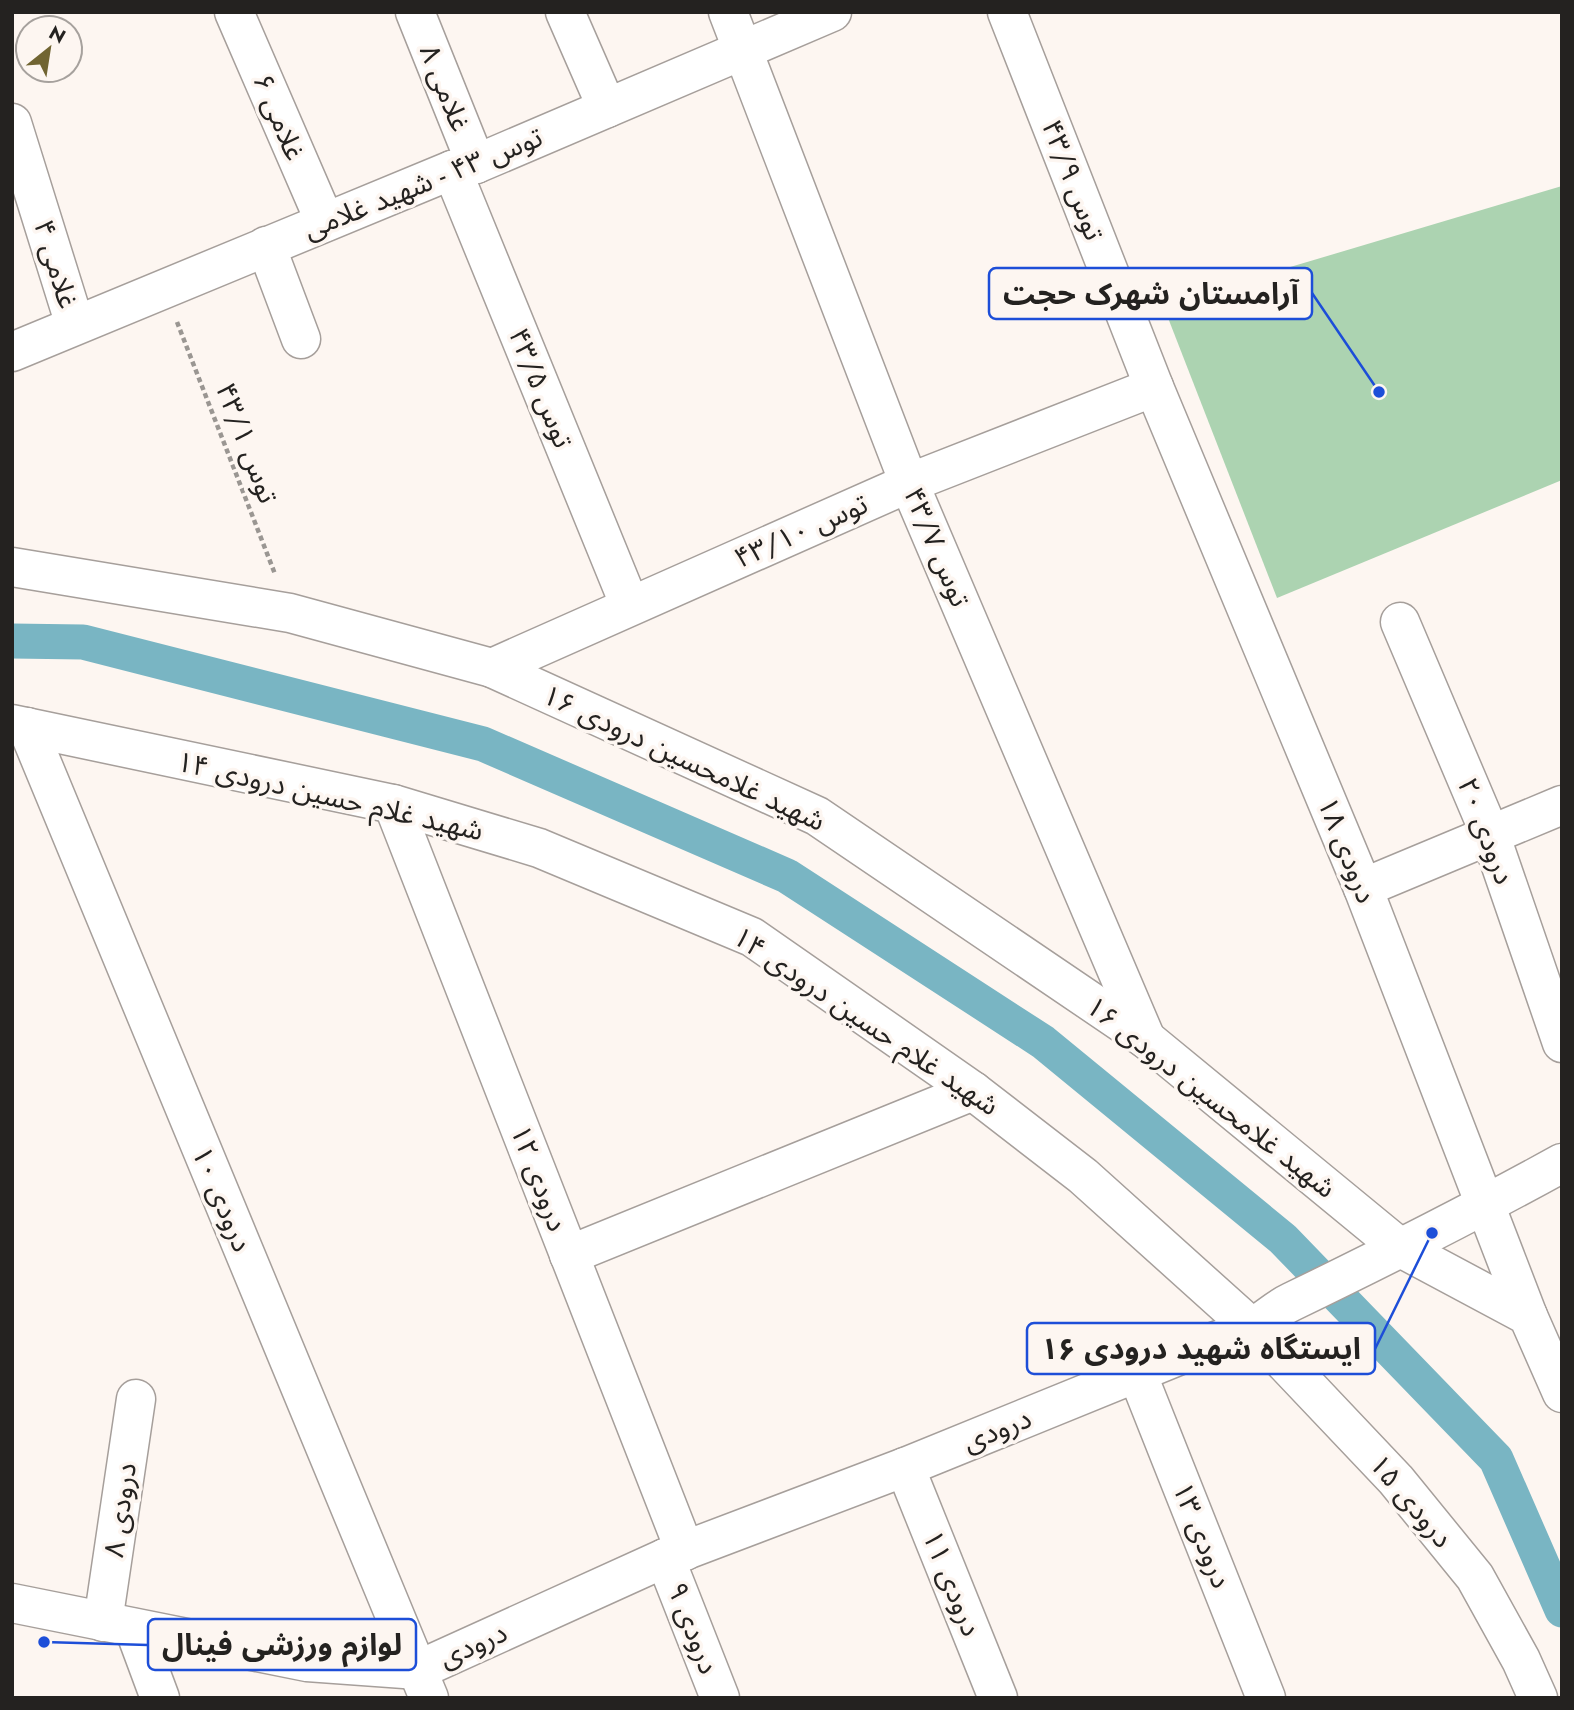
<svg xmlns="http://www.w3.org/2000/svg" width="1574" height="1710" font-family="Jost,'Noto Sans Arabic',sans-serif">
	<rect width="100%" height="100%" fill="#fdf6f1"/>
	<path fill="#acd3b1" d="M1562,186v294l-285,118 -114,-293z"/>
	<g fill="none" stroke-linecap="round" stroke-linejoin="round">
		<path stroke="#79b5c3" stroke-width="35" d="M12,641l71,1 400,102 304,132 256,166 240,197 213,220 66,151"/>
		<g stroke="#a69f9b" stroke-width="41">
			<g id="minor">
				<path d="M234,12l91,210"/>
				<path d="M415,12l61,152"/>
				<path d="M565,12l42,96"/>
				<path d="M728,12l181,471 237,556"/>
				<path d="M1007,12l147,375 209,501 165,428"/>
				<path d="M12,123l63,202"/>
				<path d="M452,170l178,436"/>
				<path d="M266,246l35,93"/>
				<path d="M12,352l440,-182 24,-6 356,-152"/>
				<path d="M12,567l278,46 202,55 325,148 329,223 253,208 129,69 34,77"/>
				<path d="M1400,622l90,212 72,209"/>
				<path d="M492,668l417,-185 245,-96"/>
				<path d="M12,724l381,80 146,44 213,89 221,154 110,85 169,152 144,152 79,97 46,83 17,38"/>
				<path d="M27,727l402,971"/>
				<path d="M393,804l292,747"/>
				<path d="M1363,888l199,-83"/>
				<path d="M569,1255l404,-164"/>
				<path d="M1137,1373l129,325"/>
				<path d="M905,1467l93,231"/>
				<path d="M665,1558l55,140"/>
				<path d="M12,1603l295,59 111,8 247,-112 240,-91 305,-124c14,-5 28,-9 41,-15 14,-7 25,-19 40,-26 91,-44 182,-90 271,-139"/>
				<path d="M103,1622l33,-223"/>
				<path d="M134,1628l26,70"/>
			</g>
		</g>
		<path stroke="#9a9692" stroke-width="4.5" stroke-dasharray="5 3.5" stroke-linecap="butt" d="M177,322l98,252"/>
		<use href="#minor" stroke="#fff" stroke-width="38"/>
	</g>
	<g text-anchor="middle" dominant-baseline="central" stroke-width="7" stroke-linejoin="round" paint-order="stroke">
		<g font-size="28" fill="#242220" stroke="#fdf6f1">
			<text transform="translate(445 88) rotate(68)">غلامی ۸</text>
			<text transform="translate(279 117) rotate(67)">غلامی ۶</text>
			<text transform="translate(1073 180) rotate(69)">توس ۴۳/۹</text>
			<text transform="translate(423 183) rotate(-22)">توس ۴۳ - شهید غلامی</text>
			<text transform="translate(56 264) rotate(73)">غلامی ۴</text>
			<text transform="translate(541 388) rotate(68)">توس ۴۳/۵</text>
			<text transform="translate(247 443) rotate(69)">توس ۴۳/۱</text>
			<text transform="translate(801 531) rotate(-24)">توس ۴۳/۱۰</text>
			<text transform="translate(937 547) rotate(67)">توس ۴۳/۷</text>
			<text transform="translate(684 758) rotate(25)">شهید غلامحسین درودی ۱۶</text>
			<text transform="translate(330 796) rotate(13)">شهید غلام حسین درودی ۱۴</text>
			<text transform="translate(1486 831) rotate(69)">درودی ۲۰</text>
			<text transform="translate(1347 850) rotate(68)">درودی ۱۸</text>
			<text transform="translate(866 1021) rotate(34)">شهید غلام حسین درودی ۱۴</text>
			<text transform="translate(1211 1097) rotate(38)">شهید غلامحسین درودی ۱۶</text>
			<text transform="translate(539 1178) rotate(69)">درودی ۱۲</text>
			<text transform="translate(222 1199) rotate(67)">درودی ۱۰</text>
			<text transform="translate(997 1430) rotate(-22)">درودی</text>
			<text transform="translate(1411 1501) rotate(50)">درودی ۱۵</text>
			<text transform="translate(120 1510) rotate(-82)">درودی ۸</text>
			<text transform="translate(1202 1535) rotate(68)">درودی ۱۳</text>
			<text transform="translate(952 1583) rotate(68)">درودی ۱۱</text>
			<text transform="translate(693 1628) rotate(69)">درودی ۹</text>
			<text transform="translate(473 1645) rotate(-24)">درودی</text>
		</g>
	</g>
	<path fill="none" stroke="#1d4ed8" stroke-width="2.5" d="M1379 392L1312 293M1432 1233L1375 1349M44 1642L148 1645"/>
	<g fill="#1d4ed8" stroke="#fdf6f1" stroke-width="2.5">
		<circle cx="1379" cy="392" r="7"/>
		<circle cx="1432" cy="1233" r="7"/>
		<circle cx="44" cy="1642" r="7"/>
	</g>
	<g fill="#fdf6f1" stroke="#1d4ed8" stroke-width="2.5">
		<rect x="989" y="268" width="323" height="51" rx="7"/>
		<rect x="1027" y="1323" width="348" height="51" rx="7"/>
		<rect x="148" y="1619" width="268" height="51" rx="7"/>
	</g>
	<g font-size="30" text-anchor="middle" font-weight="bold" fill="#242220">
		<text x="1151" y="304">آرامستان شهرک حجت</text>
		<text x="1201" y="1359">ایستگاه شهید درودی ۱۶</text>
		<text x="282" y="1655">لوازم ورزشی فینال</text>
	</g>
	<rect width="1574" height="1710" fill="none" stroke="#242220" stroke-width="28"/>
	<g transform="translate(49 49) rotate(30)"><circle r="33" fill="#fdf6f1" stroke="#a6a19d" stroke-width="2"/>
	<path d="M0-5L12 26L0 18L-12 26Z" fill="#716532"/>
	<text y="-10" font-size="19" font-weight="bold" text-anchor="middle" fill="#242220">N</text>
	</g>
</svg>
